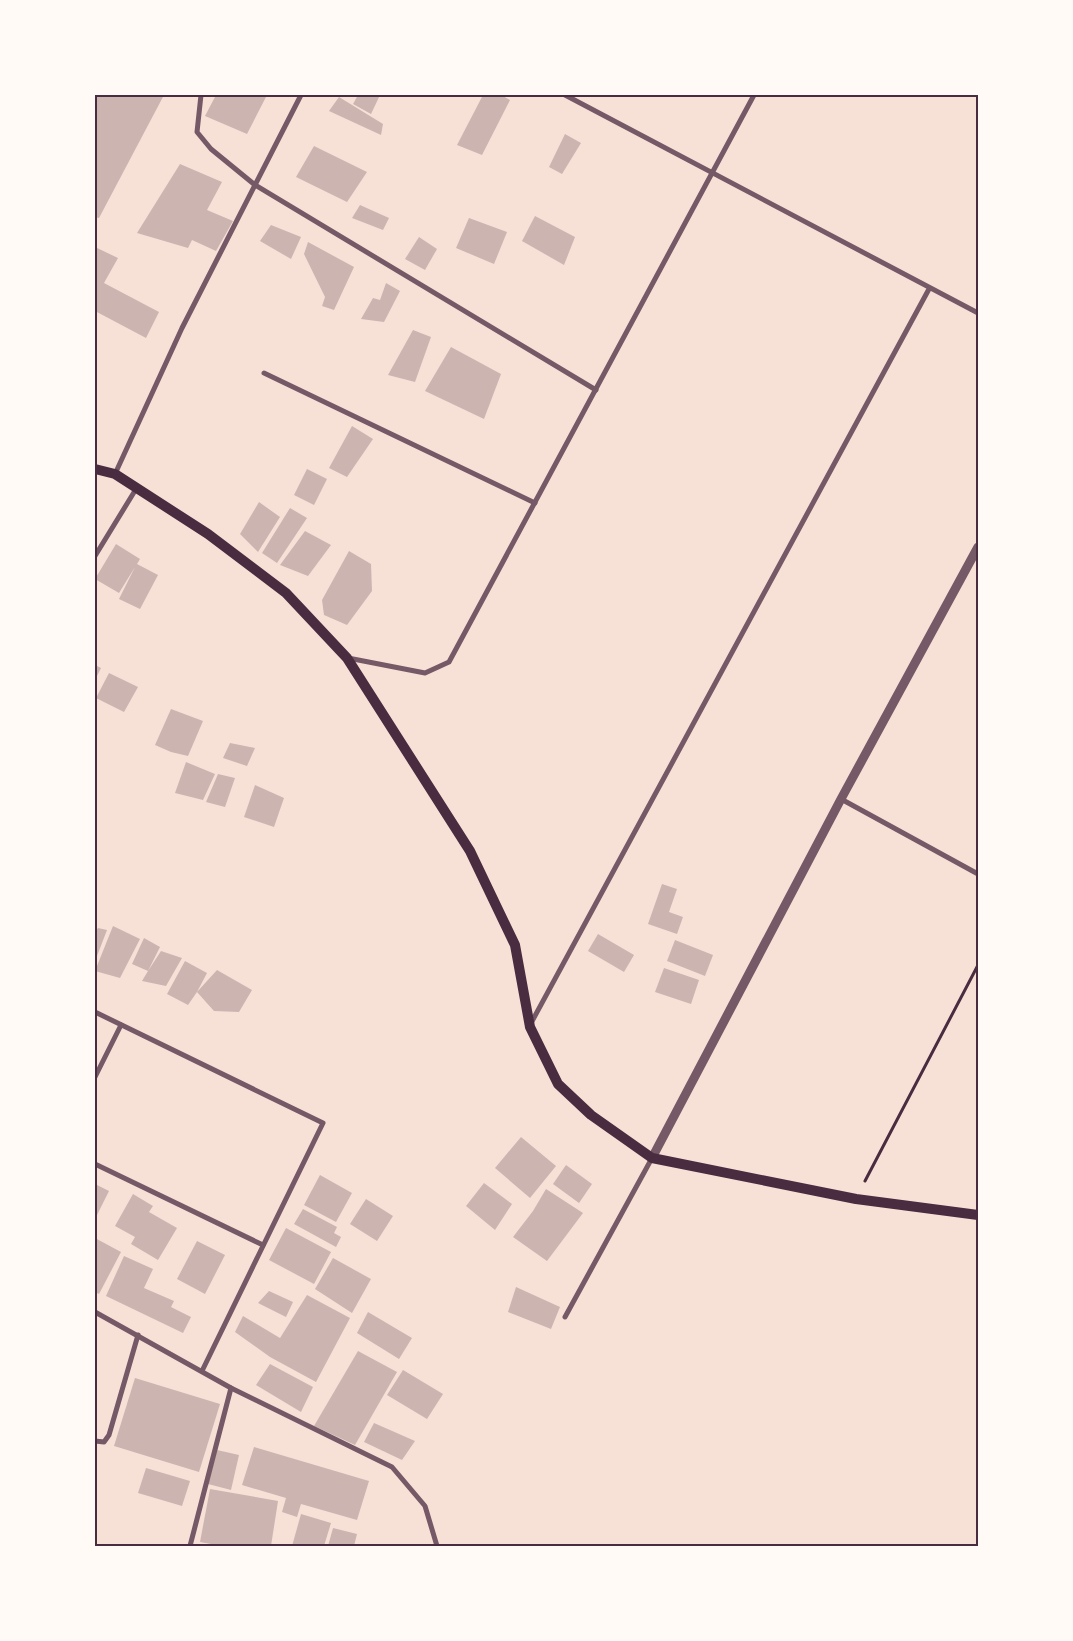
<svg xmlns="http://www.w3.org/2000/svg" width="1073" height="1641" font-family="Arial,sans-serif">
	<rect width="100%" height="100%" fill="#f7e1d7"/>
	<g fill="#ccb4b1">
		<path d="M98,95h66l-65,123 -4,-1v-115z"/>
		<path d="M216,95h51l-20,39 -42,-18z"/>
		<path d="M358,95h22l-9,19 -18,-10z"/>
		<path d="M483,95h18l9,5 -28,55 -25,-10z"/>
		<path d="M339,97l44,27 -2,11 -52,-24z"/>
		<path d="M565,134l16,9 -19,31 -13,-7z"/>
		<path d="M314,146l53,26 -20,30 -51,-25z"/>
		<path d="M180,164l42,18 -15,28 26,11 -17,30 -24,-11 -4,8 -51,-15z"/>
		<path d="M360,205l29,13 -6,12 -31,-12z"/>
		<path d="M535,216l40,21 -11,28 -42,-24z"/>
		<path d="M469,218l38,14 -13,32 -38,-16z"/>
		<path d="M271,225l30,12 -10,22 -31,-18z"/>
		<path d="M419,237l18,12 -12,21 -20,-11z"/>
		<path d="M308,242l46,25 -20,43 -12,-4 3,-9 -21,-43z"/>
		<path d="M95,247l23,11 -14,25 55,29 -13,26 -51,-27z"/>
		<path d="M386,283l14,8 -16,31 -23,-3 12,-21 7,2z"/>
		<path d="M413,330l18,7 -16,45 -27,-7z"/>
		<path d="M451,347l50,27 -17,45 -59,-28z"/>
		<path d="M352,426l21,13 -26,38 -18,-9z"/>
		<path d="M307,469l20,10 -13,26 -20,-10z"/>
		<path d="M259,502l21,15 -22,35 -18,-18z"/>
		<path d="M290,508l17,10 -30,45 -15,-10z"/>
		<path d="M305,531l26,14 -23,31 -28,-11z"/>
		<path d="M116,544l24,15 -3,5 21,11 -18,34 -21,-10 16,-32 -16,26 -24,-14z"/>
		<path d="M349,551l22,13 1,27 -25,34 -23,-10 -2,-15z"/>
		<path d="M95,665l6,3 -6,12z"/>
		<path d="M109,673l29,14 -14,25 -28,-14z"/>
		<path d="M171,709l32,12 -15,35 -17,-4 -16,-7z"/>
		<path d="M230,743l25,5 -8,18 -24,-8z"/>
		<path d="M186,762l29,12 -12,26 -28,-7z"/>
		<path d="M218,774l17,4 -10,29 -19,-5z"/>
		<path d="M255,785l29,13 -10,29 -30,-10z"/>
		<path d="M662,884l15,5 -8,23 14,5 -6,17 -29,-10z"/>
		<path d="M113,926l27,13 -20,39 -25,-7z"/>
		<path d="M98,928l9,2 -10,26h-2v-23z"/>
		<path d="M598,934l36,21 -10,17 -36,-21z"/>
		<path d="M144,938l16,9 -12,24 13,-20 21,7 -16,28 -24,-5 6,-10 -16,-7z"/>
		<path d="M675,940l38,15 -8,21 -38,-15z"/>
		<path d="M185,961l22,12 -10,19 20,-22 35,20 -13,22 -25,-1 -17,-19 -9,13 -21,-11z"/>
		<path d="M664,968l35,12 -8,24 -36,-12z"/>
		<path d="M521,1137l35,29 -26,32 -35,-30z"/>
		<path d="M566,1165l26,19 -13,19 -26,-19z"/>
		<path d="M320,1175l32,18 -16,29 -32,-17z"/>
		<path d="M484,1183l28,21 -17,26 -29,-24z"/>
		<path d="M95,1184l14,7 -14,28z"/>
		<path d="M546,1189l37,24 -36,48 -34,-24 20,-26z"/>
		<path d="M133,1194l20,12 -4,6 28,16 -19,32 -27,-16 4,-7 -20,-11z"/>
		<path d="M366,1199l27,17 -16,25 -27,-17z"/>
		<path d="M303,1209l34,18 -3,6 7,4 -5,10 -42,-23z"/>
		<path d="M286,1228l45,24 -17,32 -45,-24z"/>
		<path d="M95,1238l26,14 -22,42 -4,-2z"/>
		<path d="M197,1241l28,14 -20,39 -28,-15z"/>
		<path d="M124,1256l29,13 -9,19 30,13 -3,6 20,10 -8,16 -77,-37z"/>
		<path d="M333,1258l38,21 -19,34 -37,-24z"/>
		<path d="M516,1287l44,20 -9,22 -43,-17z"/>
		<path d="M269,1291l24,11 -7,15 -28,-14z"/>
		<path d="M307,1295l43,23 -34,64 -46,-25 -35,-25 8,-16 37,22z"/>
		<path d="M368,1312l44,26 -13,21 -42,-26z"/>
		<path d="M358,1351l39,21 -42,73 -41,-19z"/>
		<path d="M270,1364l43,23 -12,25 -45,-27z"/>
		<path d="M403,1370l40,24 -16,25 -40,-24z"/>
		<path d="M135,1378l85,26 -21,68 -85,-26z"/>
		<path d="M374,1423l41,18 -13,19 -38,-18z"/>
		<path d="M254,1447l115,34 -12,39 -56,-16 -4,13 -15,-5 4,-14 -44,-13z"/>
		<path d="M217,1450l22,5 -8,35 -23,-6z"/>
		<path d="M146,1468l44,13 -8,25 -44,-13z"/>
		<path d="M210,1489l68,12 -7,45h-49l-22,-4z"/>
		<path d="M301,1514l30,9 -7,23h-32z"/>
		<path d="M333,1528l24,6 -3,12h-26z"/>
	</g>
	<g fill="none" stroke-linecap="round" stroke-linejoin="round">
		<path stroke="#4a2c40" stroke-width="3" d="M865,1181l113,-216"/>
		<g stroke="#755966" stroke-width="5">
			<path d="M201,95l-4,37 14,17 44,36 341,205"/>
			<path d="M565,95l413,218"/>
			<path d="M264,373l271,130"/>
			<path d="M115,474l67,-146 119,-233"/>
			<path d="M95,556l41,-67"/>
			<path d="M348,658l77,15 24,-11 305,-567"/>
			<path d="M841,799l137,75"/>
			<path d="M95,1012l228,111 -121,248"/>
			<path d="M530,1025l399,-736"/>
			<path d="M95,1077l26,-52"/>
			<path d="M95,1164l168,81"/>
			<path d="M95,1312l136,76 161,79 33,39 12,40"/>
			<path d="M565,1317l87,-159"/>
			<path d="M95,1441l9,1 5,-7 29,-100"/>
			<path d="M190,1546l41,-158"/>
		</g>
		<path stroke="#755966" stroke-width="9" d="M652,1158l189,-359 137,-252"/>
		<path stroke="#4a2c40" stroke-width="10" d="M95,469l20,5 93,60 78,59 61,65 123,193 45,94 15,82 28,57 33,31 61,43 204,41 122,16"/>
	</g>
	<rect width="1073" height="1641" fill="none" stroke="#fffaf5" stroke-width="192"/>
	<rect x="96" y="96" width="881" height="1449" fill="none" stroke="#4a2c40" stroke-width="2"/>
</svg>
